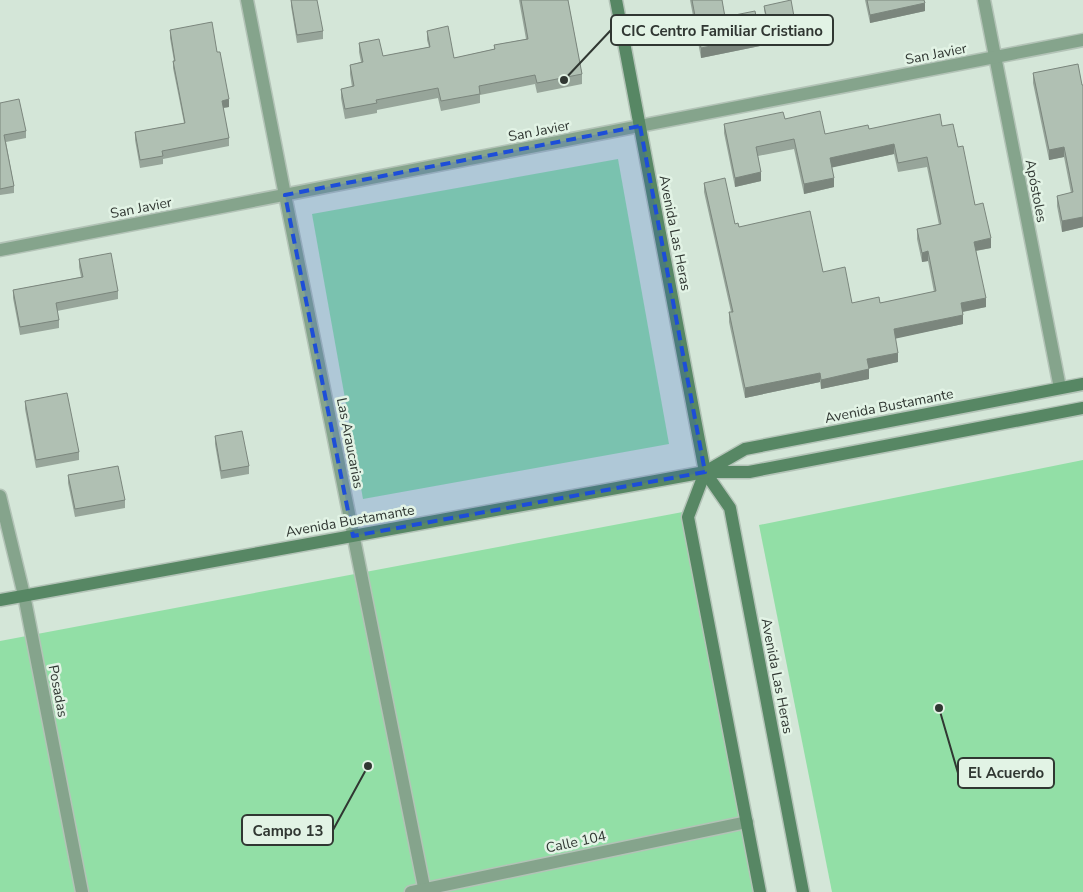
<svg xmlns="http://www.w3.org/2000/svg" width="1083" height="892" font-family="'Nunito Sans',sans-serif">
	<rect width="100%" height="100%" fill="#d4e6d8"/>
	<g fill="#92dfa6">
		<path d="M618,159l51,285 -306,55 -51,-285z"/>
		<path d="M1083,460v432h-251l-73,-367z"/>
		<path d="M688,511l73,381h-761v-251z"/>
	</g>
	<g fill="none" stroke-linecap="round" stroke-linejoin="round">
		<g stroke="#b3c3b7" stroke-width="15">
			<g id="street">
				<path d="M247,0l38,195 140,697"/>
				<path d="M984,0l76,388"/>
				<path d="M0,250l1083,-210"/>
				<path d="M0,496l24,99 58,297"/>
				<path d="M411,892l336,-70"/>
			</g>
		</g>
		<g stroke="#b3c3b7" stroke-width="15">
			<g id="secondary">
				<path d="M616,0l89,472 25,36 73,384"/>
				<path d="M705,472l-17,45 72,375"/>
				<path d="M705,472l40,-23 338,-65"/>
				<path d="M0,600l705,-128h44l334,-64"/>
			</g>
		</g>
		<use href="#street" stroke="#85a48c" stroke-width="12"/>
		<use href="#secondary" stroke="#578764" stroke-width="12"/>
	</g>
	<g fill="#97a59a">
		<path d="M291,0l32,31v8l-26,4 -6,-37z"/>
		<path d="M519,0h49l14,74v10l-45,9 -2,-9 -55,11v8l-39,8 -3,-13 -61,12v3l-32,6 -4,-21v-9l11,-2 -2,-13v-9l11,-3 -2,-10v-9l24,13 46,-9 -2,-7v-9l27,27 40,-9v-4l32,-6z"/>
		<path d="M690,0h32l3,17 35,29 -59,12z"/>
		<path d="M865,0h59l1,11 -55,12z"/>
		<path d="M764,6l31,21 -26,5 -5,-22z"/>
		<path d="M170,30l47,22 12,55 -6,1 6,30v8l-66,13v5l-23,4 -5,-28v-8l49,-9 -11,-55v-7h1l-4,-23z"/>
		<path d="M1078,64l5,163 -21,5 -5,-26v-10l14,-3 -7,-36 -15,3 -16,-77v-10z"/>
		<path d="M0,103l26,28v7l-20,4 8,44v7l-14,2z"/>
		<path d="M785,119l40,15 44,-5 73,-3 16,21 17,58 16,43 -15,3 10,56 -23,5v12l-68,14 3,24 -29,6v11l-48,10 -1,-7 -75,16 -16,-76v-10h2l-27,-120v-9l31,41 4,3 84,45 29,31h28l54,-11 -6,-31 -6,1 -5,-23v-10l22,-4 -12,-58 -29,5 -4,-18 -62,13 2,20 -30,7 -10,-45 -36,7 3,25 -26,6 -11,-54v-9z"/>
		<path d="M79,259l39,32v8l-61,12 2,9v8l-39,7 -7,-37v-8l68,-13 -2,-10z"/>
		<path d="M25,401l54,51v8l-43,8 -11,-59z"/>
		<path d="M215,436l34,30v8l-28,5 -6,-35z"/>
		<path d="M68,475l57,25v8l-50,9 -7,-34z"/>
	</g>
	<g fill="#7b867d">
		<path d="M925,3v8l-55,12v-8z"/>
		<path d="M795,22v5l-26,5v-4z"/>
		<path d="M760,36v10l-59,12v-10z"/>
		<path d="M229,99v8l-7,1v-7z"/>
		<path d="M894,144v10l-64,14v-10z"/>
		<path d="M1064,147v10l-15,3v-10z"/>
		<path d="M761,172v9l-26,6v-9z"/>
		<path d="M834,178v9l-30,7v-10z"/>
		<path d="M1083,217v10l-21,5v-11z"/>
		<path d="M991,238v10l-17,3v-9z"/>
		<path d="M928,251v10l-6,1v-9z"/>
		<path d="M986,298v9l-25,5v-9z"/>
		<path d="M963,315v9l-69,15v-10z"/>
		<path d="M898,353v9l-31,7v-10z"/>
		<path d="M869,369v10l-48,10v-9z"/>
		<path d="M820,373v9l-75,16v-10z"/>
	</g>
	<g fill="#b0c0b3" stroke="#7b867d">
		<path d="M291,0h26l6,31 -26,4z"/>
		<path d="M521,0h47l14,74 -45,9 -2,-8 -56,11 1,8 -39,7 -3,-13 -62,12 1,3 -32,6 -4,-20 13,-3 -4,-21 13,-3 -4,-19 20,-4 4,17 47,-9 -3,-16 21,-5 6,32 41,-9 -1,-4 34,-6z"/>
		<path d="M692,0h30l3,17 30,-6 5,25 -59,12z"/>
		<path d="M791,0l4,22 -26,6 -5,-22z"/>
		<path d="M867,0h57l1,3 -55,12z"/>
		<path d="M212,22l5,30h3l9,47 -7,2 7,37 -67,13 1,5 -23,4 -5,-28 50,-9 -12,-62h2l-5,-31z"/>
		<path d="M1078,64l4,21h1v132l-21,4 -5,-25 16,-4 -9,-45 -15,3 -16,-77z"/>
		<path d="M19,99l7,32 -22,4 10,51 -14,3v-86z"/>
		<path d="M820,111l5,23 43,-9 1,4 71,-15 2,12 11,-2 5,23 5,-1 12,59 8,-2 8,35 -17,4 12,56 -25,5 2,12 -69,14 4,24 -31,6 2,10 -48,11 -1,-7 -75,15 -16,-76h4l-29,-129 21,-5 10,46 3,-1 1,4 71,-16 13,61 22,-5 7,36 27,-6 1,6 56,-12 -8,-40 -6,2 -5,-24 24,-5 -14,-67 -29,6 -4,-19 -64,14 4,20 -30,6 -10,-45 -38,8 5,25 -26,6 -11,-54 59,-12 2,7z"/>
		<path d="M111,253l7,38 -62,12 3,17 -39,7 -7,-37 70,-13 -4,-18z"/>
		<path d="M67,393l12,59 -43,8 -11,-59z"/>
		<path d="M242,431l7,35 -28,5 -6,-35z"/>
		<path d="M118,466l7,34 -50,9 -7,-34z"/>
	</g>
	<path fill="#1d4ed8" fill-opacity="0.2" stroke="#1d4ed8" stroke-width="4" stroke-dasharray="10 6" stroke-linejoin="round" d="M640,126l65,346 -352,64 -68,-341z"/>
	<g text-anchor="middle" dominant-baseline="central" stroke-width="5" stroke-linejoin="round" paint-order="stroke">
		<g font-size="14" fill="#303732" stroke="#e2f3e5">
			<text transform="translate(936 54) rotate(-11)">San Javier</text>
			<text transform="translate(539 131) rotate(-11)">San Javier</text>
			<text transform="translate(1036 191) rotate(79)">Apóstoles</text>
			<text transform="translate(141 208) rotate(-11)">San Javier</text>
			<text transform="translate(675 233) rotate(79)">Avenida Las Heras</text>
			<text transform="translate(889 406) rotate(-11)">Avenida Bustamante</text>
			<text transform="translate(350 443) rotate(79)">Las Araucarias</text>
			<text transform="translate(350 521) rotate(-10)">Avenida Bustamante</text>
			<text transform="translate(777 676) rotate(79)">Avenida Las Heras</text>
			<text transform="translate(58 691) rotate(79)">Posadas</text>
			<text transform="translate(576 842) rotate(-12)">Calle 104</text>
		</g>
	</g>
	<path fill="none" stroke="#303732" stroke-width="2" d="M564 80L611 30M939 708L958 773M368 766L333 830"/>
	<g fill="#303732" stroke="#e2f3e5" stroke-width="2">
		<circle cx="564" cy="80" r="5"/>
		<circle cx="939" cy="708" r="5"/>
		<circle cx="368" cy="766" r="5"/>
	</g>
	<g fill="#e2f3e5" stroke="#303732" stroke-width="2">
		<rect x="611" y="15" width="222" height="30" rx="5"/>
		<rect x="958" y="758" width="96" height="30" rx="5"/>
		<rect x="242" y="815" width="91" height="30" rx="5"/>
	</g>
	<g font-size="15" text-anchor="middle" font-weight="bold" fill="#303732">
		<text x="722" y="36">CIC Centro Familiar Cristiano</text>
		<text x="1006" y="778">El Acuerdo</text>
		<text x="288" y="836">Campo 13</text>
	</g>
</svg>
